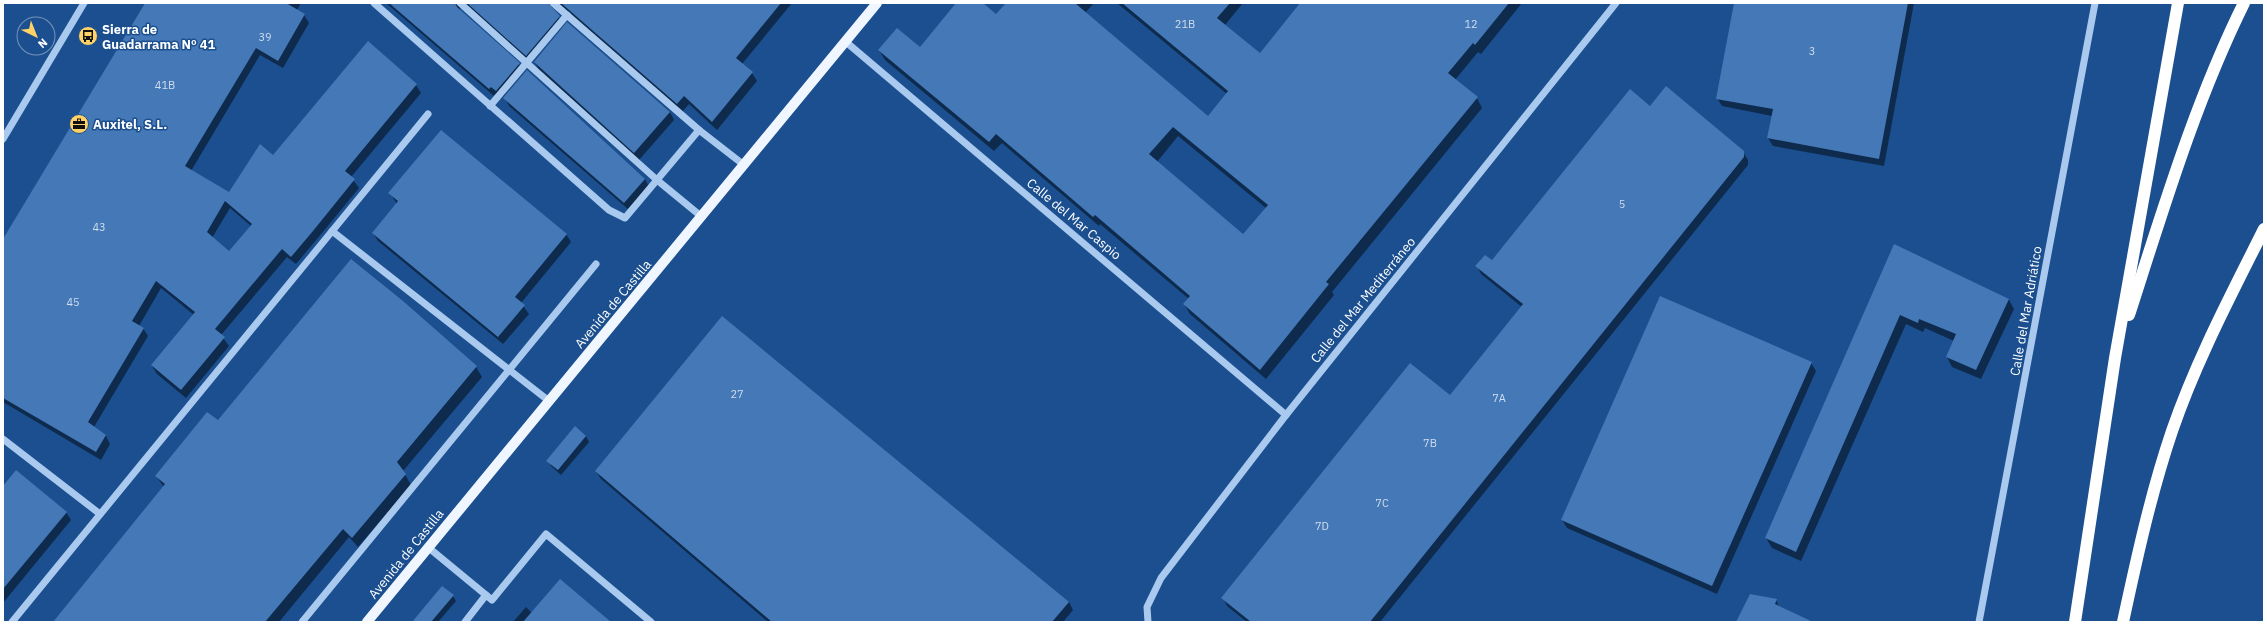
<svg xmlns="http://www.w3.org/2000/svg" width="2267" height="625" font-family="'IBM Plex Sans',sans-serif">
	<rect width="100%" height="100%" fill="#1b4f8f"/>
	<g fill="#0007" fill-rule="evenodd">
		<path d="M145,3h156l-4,7 7,5 5,8 -26,45 -23,-13 -69,116 39,23 44,-37 142,-72 5,8 -70,84 8,11 -42,51 -21,25 -9,-7 -66,78 8,11 -43,52 -29,-24 -5,-8 42,-51 -33,-27 -22,38 4,2 5,8 -54,91 12,9 4,8 -9,16 -98,-58v-161zM230,208l21,18 -22,26 -17,-14z"/>
		<path d="M386,3h406l-50,61 10,9 5,8 -40,49 -28,-26 -7,8 -123,-106 -6,2v2l11,14 -33,39 -62,-56 -9,1v3l59,53 4,8 -22,27 -5,-5 -2,2z"/>
		<path d="M958,3h23l16,12 10,-12h87l-9,10 123,105 19,-24 -110,-91h126l-18,22 35,29 42,-51h220l-41,51 -3,-2 -23,28 22,18 5,10 -150,184 2,3 -68,84 -76,-65 -6,-10 5,-5 -89,-75 -1,2 -97,-83 -8,8 -109,-91 -6,-10 41,-2zM1178,136l88,72 -23,27 -86,-73z"/>
		<path d="M1735,3h179l-30,163 -111,-20 -5,-8 4,-22 -50,-10 -5,-8z"/>
		<path d="M568,24l102,88 4,8 -35,40 -100,-90 -4,-8z"/>
		<path d="M505,98l140,81 4,8 -20,23 -120,-104z"/>
		<path d="M1650,107l93,45 5,8v5l-368,457h-133l-20,-16 -4,-8 227,-201 72,-90 -41,-33 -4,-8 16,-4z"/>
		<path d="M390,193l176,41 5,8 -50,61 8,11 -26,30 -125,-103 -5,-8 24,-29z"/>
		<path d="M1894,245l115,55 5,9 -33,70 -29,-12 -5,-10 7,-16 -29,-13 -2,4 -17,-8 -105,237 -29,-13 -6,-10z"/>
		<path d="M1811,363l5,8 -99,223 -150,-66 -5,-8z"/>
		<path d="M476,367l6,10 -79,94 8,14 -53,62 -9,-10 -70,85h-225l110,-135 -8,-11 62,-55z"/>
		<path d="M586,436l3,6 -28,33 -10,-9 -3,-5z"/>
		<path d="M596,471l473,131 4,8 -10,12h-295l-167,-143z"/>
		<path d="M3,488l63,24 5,8 -68,83z"/>
		<path d="M453,596l3,5 -18,21h-25z"/>
		<path d="M1776,600l4,8 17,14h-58z"/>
		<path d="M526,607l6,6 78,9h-97z"/>
	</g>
	<g fill="#4478b7" fill-rule="evenodd">
		<path d="M145,3h141l19,11 -27,47 -22,-13 -71,118 44,26 31,-48 13,11 95,-114 49,43 -72,87 10,8 -42,52 -22,26 -9,-8 -67,80 10,8 -44,53 -30,-25 44,-53 -39,-31 -24,40 12,7 -56,94 18,13 -10,17 -93,-54v-159zM225,201l27,23 -23,27 -22,-19z"/>
		<path d="M389,3h66l2,4 63,56 -24,28 -5,-4 -2,2z"/>
		<path d="M467,3h81l12,13 -34,40z"/>
		<path d="M561,3h220l-45,55 17,14 -41,50 -28,-26 -7,8z"/>
		<path d="M956,3h27l13,11 10,-11h69l133,113 20,-25 -106,-88h108l-13,15 43,35 40,-50h209l-34,42 -2,-2 -25,30 30,24 -152,185 3,2 -69,86 -77,-66 7,-8 -95,-81 -2,2 -97,-83 -7,8 -111,-92 19,-22 23,19zM1173,127l95,78 -25,29 -94,-80z"/>
		<path d="M1734,3h174l-29,156 -112,-21 6,-29 -57,-10z"/>
		<path d="M567,22l103,90 -36,41 -100,-91z"/>
		<path d="M527,70l118,109 -21,24 -121,-105z"/>
		<path d="M1666,86l78,65v6l-374,465h-119l-30,-24 189,-235 40,32 73,-91 -48,-38 10,-11 7,5 138,-171 20,17z"/>
		<path d="M441,130l126,104 -52,63 10,8 -27,32 -126,-104 26,-32 -10,-8z"/>
		<path d="M1894,244l115,55 -33,71 -30,-13 10,-23 -37,-15 -1,4 -18,-8 -104,237 -31,-14z"/>
		<path d="M351,259l52,42 74,65 -80,96 9,12 -54,64 -9,-9 -78,93h-212l112,-138 -10,-8 52,-64 11,8z"/>
		<path d="M1660,296l152,66 -100,224 -151,-66z"/>
		<path d="M722,316l347,286 -17,20h-280l-177,-151z"/>
		<path d="M575,426l11,10 -28,34 -12,-9z"/>
		<path d="M16,470l51,42 -64,77v-103z"/>
		<path d="M560,579l51,43h-88z"/>
		<path d="M442,586l12,9 -23,27h-19z"/>
		<path d="M1750,594l27,5 -2,5 38,18h-77z"/>
	</g>
	<g fill="none" stroke-linecap="round" stroke-linejoin="round">
		<g stroke="#a9c9ee" stroke-width="7">
			<path d="M374,3l235,207 16,8 74,-88"/>
			<path d="M460,3l197,177 45,37"/>
			<path d="M553,3l146,127 45,35"/>
			<path d="M846,42l440,373"/>
			<path d="M490,106l77,-91"/>
			<path d="M3,139l81,-136"/>
			<path d="M332,231l217,170"/>
			<path d="M3,439l97,75"/>
			<path d="M429,548l63,52 54,-66 105,88"/>
			<path d="M12,622l416,-508"/>
			<path d="M302,622l294,-358"/>
			<path d="M465,622l21,-27"/>
			<path d="M1148,622l-1,-15 14,-29 125,-163 330,-412"/>
			<path d="M1979,622l116,-619"/>
		</g>
		<path stroke="#f0f6ff" stroke-width="10" d="M367,622l510,-619"/>
		<g stroke="#fff" stroke-width="12">
			<path d="M2129,315c34,-105 66,-213 115,-312"/>
			<path d="M2075,622l40,-264 63,-355"/>
			<path d="M2123,622c14,-65 28,-129 49,-191 24,-70 59,-136 92,-202"/>
		</g>
	</g>
	<defs>
		<g id="bus-disc" transform="scale(1)"><circle r="9.5" fill="#ffd166" stroke="#1b4f8f"/><path d="M-5-6H5V4H4V6H2V4H-2V6H-4V4H-5ZM-3.5-4V0h7V-4ZM-3.5 1.2v1.5H-2V1.2ZM2 1.2v1.5H3.5V1.2Z" fill="#111"/></g>
		<g id="office-disc" transform="scale(1)"><circle r="9.5" fill="#ffd166" stroke="#1b4f8f"/><path d="M-6-3h4V-5.5h4V-3h4V5H-6ZM-1-4.5V-3h2v-1.5ZM-6 0V1H6V0Z" fill="#111"/></g>
	</defs>
	<g fill-rule="evenodd">
		<use href="#bus-disc" x="88" y="36"/>
		<use href="#office-disc" x="79" y="124"/>
	</g>
	<g text-anchor="middle" dominant-baseline="central" stroke-width="3" stroke-linejoin="round" paint-order="stroke">
		<g font-size="11" fill="#d0dded">
			<text x="1185" y="24">21B</text>
			<text x="1471" y="24">12</text>
			<text x="265" y="37">39</text>
			<text x="1812" y="51">3</text>
			<text x="165" y="85">41B</text>
			<text x="1622" y="204">5</text>
			<text x="99" y="227">43</text>
			<text x="73" y="302">45</text>
			<text x="737" y="394">27</text>
			<text x="1499" y="398">7A</text>
			<text x="1430" y="443">7B</text>
			<text x="1382" y="503">7C</text>
			<text x="1322" y="526">7D</text>
		</g>
		<g font-size="13" font-weight="bold" fill="#fff" stroke="#1b4f8f" text-anchor="start">
			<text x="102" y="29">Sierra de<tspan x="102" dy="15">Guadarrama Nº 41</tspan></text>
			<text x="93" y="124">Auxitel, S.L.</text>
		</g>
		<g font-size="13" fill="#fff" stroke="#1b4f8f">
			<text transform="translate(1074 219) rotate(40)">Calle del Mar Caspio</text>
			<text transform="translate(1363 300) rotate(-51)">Calle del Mar Mediterráneo</text>
			<text transform="translate(613 304) rotate(-50)">Avenida de Castilla</text>
			<text transform="translate(2026 311) rotate(-80)">Calle del Mar Adriático</text>
			<text transform="translate(406 554) rotate(-51)">Avenida de Castilla</text>
		</g>
	</g>
	<rect width="2267" height="625" fill="none" stroke="#ffffff" stroke-width="8"/>
	<g transform="translate(36 36) rotate(137)"><circle r="19" fill="#1b4f8f" stroke="#7695bc"/>
	<path d="M0-3L7 15L0 10L-7 15Z" fill="#ffd166"/>
	<text y="-6" font-size="11" font-weight="bold" text-anchor="middle" fill="#ffffff">N</text>
	</g>
</svg>
